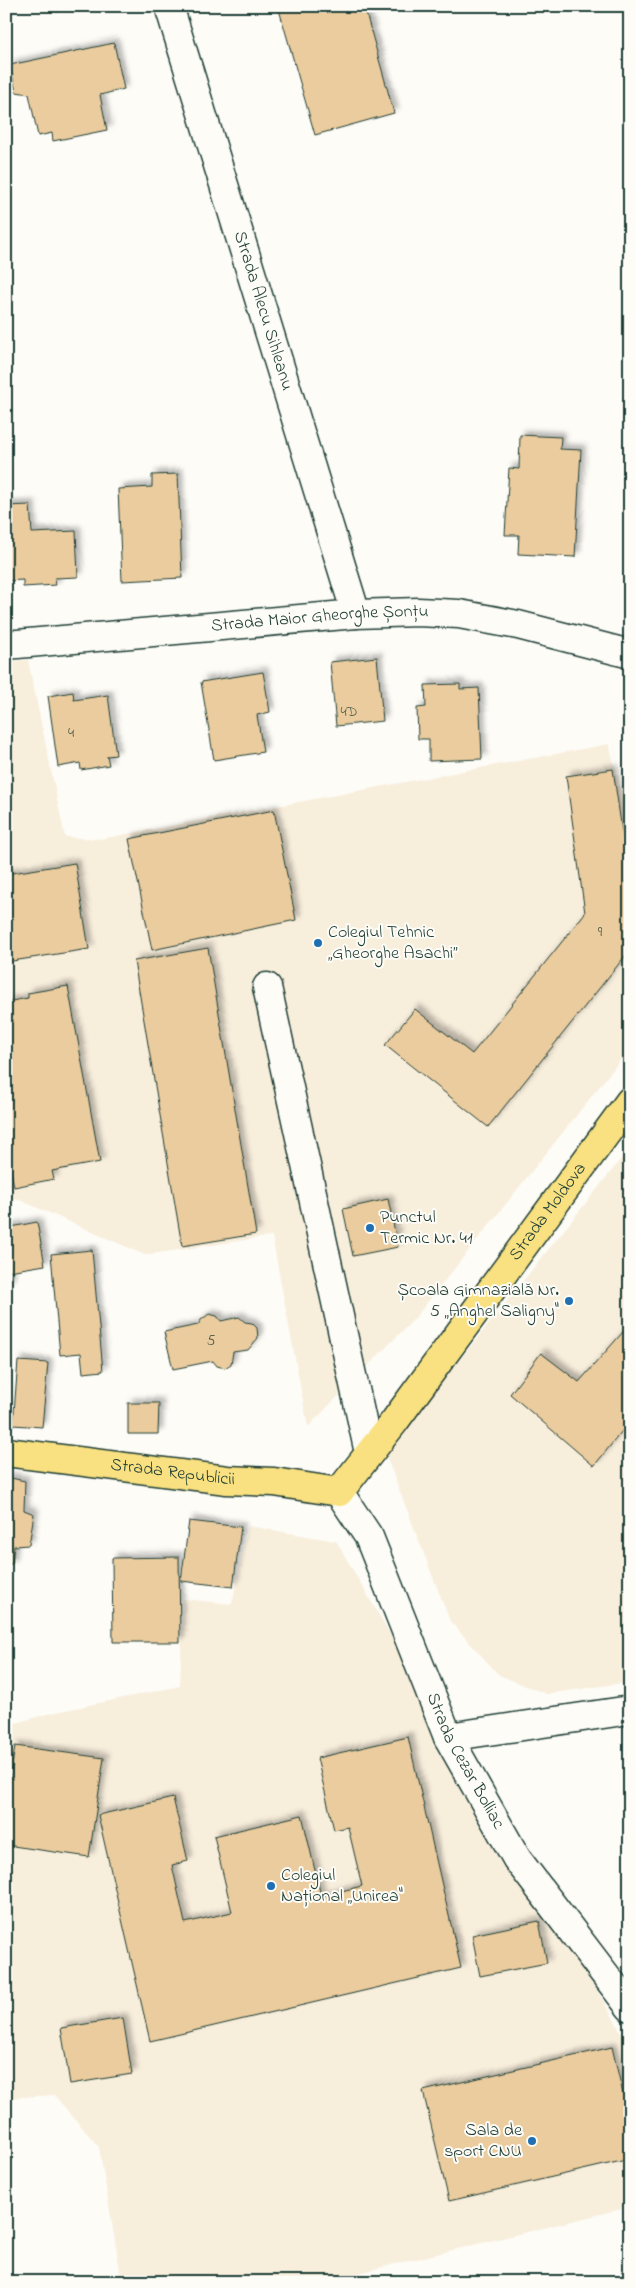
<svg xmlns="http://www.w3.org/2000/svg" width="636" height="2288" font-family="'Indie Flower',sans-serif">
	<defs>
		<filter id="shadow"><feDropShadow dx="4.5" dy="-4.5" stdDeviation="2.5" flood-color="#0004"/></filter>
	</defs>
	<rect width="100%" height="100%" fill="#fdfcf7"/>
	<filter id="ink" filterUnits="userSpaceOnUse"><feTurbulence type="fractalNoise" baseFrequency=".02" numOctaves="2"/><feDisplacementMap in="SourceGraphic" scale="10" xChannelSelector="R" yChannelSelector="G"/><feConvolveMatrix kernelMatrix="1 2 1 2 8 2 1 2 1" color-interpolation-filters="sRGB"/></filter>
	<g filter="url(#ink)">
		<g fill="#f8eedc">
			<path d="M28,660l37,177 35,2 509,-95 21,81v223l-215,270 -107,109 -36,-191 -127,19 -139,-61v-532z"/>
			<path d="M630,1148v534l-84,12 -47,-19 -49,-54 -65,-168z"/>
			<path d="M248,1526l88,15 294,506v160l-309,75h-199l-23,-135 -45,-52 -48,3v-372l41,-12 133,-28 3,-87 49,5z"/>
		</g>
		<g fill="#ebcc9e" stroke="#1f3d34" filter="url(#shadow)">
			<path d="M55,6h23l-21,6z"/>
			<path d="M278,6h86l30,107 -79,22z"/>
			<path d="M114,43l10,46 -24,6 7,35 -54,11 -1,-8 -14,3 -9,-42 -13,-2 -6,-27z"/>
			<path d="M520,435l41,2 -1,12 21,1 -6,107 -57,-3 1,-19h-14l4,-67 10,1z"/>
			<path d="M178,474l4,104 -60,3 -4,-92 34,-2v-12z"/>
			<path d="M30,505l2,28 44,-2 2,46 -23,1 1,7 -33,2v-7l-17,1v-75z"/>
			<path d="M377,657l6,64 -47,5 -6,-64z"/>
			<path d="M263,672l7,40 -13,3 6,37 -49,8 -13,-78z"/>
			<path d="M460,684v5l19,-1 3,71 -53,2v-22h-11l-1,-31 9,-1 -1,-22z"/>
			<path d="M73,692l1,8 34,-5 8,60 -9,1 2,9 -28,5 -1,-7 -22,4 -10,-71z"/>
			<path d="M613,769l17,117v64l-142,177 -103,-82 30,-36 57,45 113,-141 -19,-137z"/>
			<path d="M274,810l22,110 -144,30 -23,-111z"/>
			<path d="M75,863l14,86 -83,13v-88z"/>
			<path d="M208,948l48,286 -74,12 -48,-285z"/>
			<path d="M68,986l32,176 -48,9 2,8 -40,8 -8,-44v-141l22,-4v-5z"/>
			<path d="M388,1199l10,48 -45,9 -10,-47z"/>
			<path d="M37,1222l8,43 -36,6 2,12 -5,1v-56z"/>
			<path d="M92,1250l11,121 -20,2 -2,-20 -21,2 -9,-101z"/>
			<path d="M209,1314l8,2 4,5 18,-4 6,5 7,1 5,5 1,10 -10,12 -15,2 -2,12 -6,4 -8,-2 -4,-5 -40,8 -9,-37 34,-7 3,-5z"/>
			<path d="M630,1324v97l-36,45 -84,-72 31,-41 38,29z"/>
			<path d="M18,1361l30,2 -6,64 -29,-2z"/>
			<path d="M128,1403h31l-1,31h-30z"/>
			<path d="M6,1477l19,4 -1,29 10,4 -5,31 -15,1 -2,18h-6z"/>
			<path d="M189,1521l52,6 -8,60 -52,-6z"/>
			<path d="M179,1557l1,85h-67l-1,-84z"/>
			<path d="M408,1737l53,231 -311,73 -52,-226 75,-17 15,63 -16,4 13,58 47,-11 -18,-76 88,-21 19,81 41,-10 -14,-59 -14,3 -17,-72z"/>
			<path d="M15,1746l89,12 -15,99 -83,-12v-39z"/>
			<path d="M539,1921l8,42 -67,13 -8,-41z"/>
			<path d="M123,2018l9,56 -62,10 -9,-56z"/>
			<path d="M612,2047l18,77v35l-181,42 -26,-110z"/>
		</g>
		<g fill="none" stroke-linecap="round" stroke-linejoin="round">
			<g stroke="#1f3d34" stroke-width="31">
				<g id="minor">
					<path id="s1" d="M169,6l187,608"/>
					<path id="s2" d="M6,645l350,-31 62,-2 41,2 59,11 112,29"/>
					<path d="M267,987l102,466"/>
					<path id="s3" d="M339,1492l30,45 79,200 69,122 113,148"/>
					<path d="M448,1737l182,-27"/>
				</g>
			</g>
			<g stroke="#1f3d34" stroke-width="31">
				<g id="major">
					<path id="s4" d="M6,1452l221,28 47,2 65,10 55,-70 236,-321"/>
				</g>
			</g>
			<use href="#minor" stroke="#fdfcf7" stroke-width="28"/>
			<use href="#major" stroke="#f9e181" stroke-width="28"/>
		</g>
	</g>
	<g fill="#1f6fb2" stroke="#fdfcf7" stroke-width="2">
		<circle cx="318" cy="943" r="5"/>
		<circle cx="370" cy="1228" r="5"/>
		<circle cx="569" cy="1301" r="5"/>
		<circle cx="271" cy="1886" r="5"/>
		<circle cx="532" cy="2141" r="5"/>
	</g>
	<g text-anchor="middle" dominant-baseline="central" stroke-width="4" stroke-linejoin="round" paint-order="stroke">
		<g font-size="15" fill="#52614e">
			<text x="349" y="712">4D</text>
			<text x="71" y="733">4</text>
			<text x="600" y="932">9</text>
			<text x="211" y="1341">5</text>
		</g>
		<g font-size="18" fill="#1f3d34" stroke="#fdfcf7">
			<text stroke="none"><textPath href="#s1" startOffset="319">Strada Alecu Sihleanu</textPath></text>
			<text stroke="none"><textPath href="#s2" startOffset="315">Strada Maior Gheorghe Șonțu</textPath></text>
			<text stroke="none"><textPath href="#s4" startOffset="685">Strada Moldova</textPath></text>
			<text stroke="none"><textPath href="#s4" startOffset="168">Strada Republicii</textPath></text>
			<text stroke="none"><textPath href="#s3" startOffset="298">Strada Cezar Bolliac</textPath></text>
		</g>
		<g font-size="18" fill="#1f3d34" stroke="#fdfcf7" text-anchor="start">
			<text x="328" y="933">Colegiul Tehnic<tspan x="328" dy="21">„Gheorghe Asachi”</tspan></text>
			<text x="380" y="1218">Punctul<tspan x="380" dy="21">Termic Nr. 41</tspan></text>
			<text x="559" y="1291" text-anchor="end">Școala Gimnazială Nr.<tspan x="559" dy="21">5 „Anghel Saligny"</tspan></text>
			<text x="281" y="1876">Colegiul<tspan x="281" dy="21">Național „Unirea"</tspan></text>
			<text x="522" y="2131" text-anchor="end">Sala de<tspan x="522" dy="21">sport CNU</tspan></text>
		</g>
	</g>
	<rect width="636" height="2288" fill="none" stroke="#fdfcf7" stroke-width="25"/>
	<rect x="12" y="12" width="611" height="2263" fill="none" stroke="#1f3d34" stroke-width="2" filter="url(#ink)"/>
</svg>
